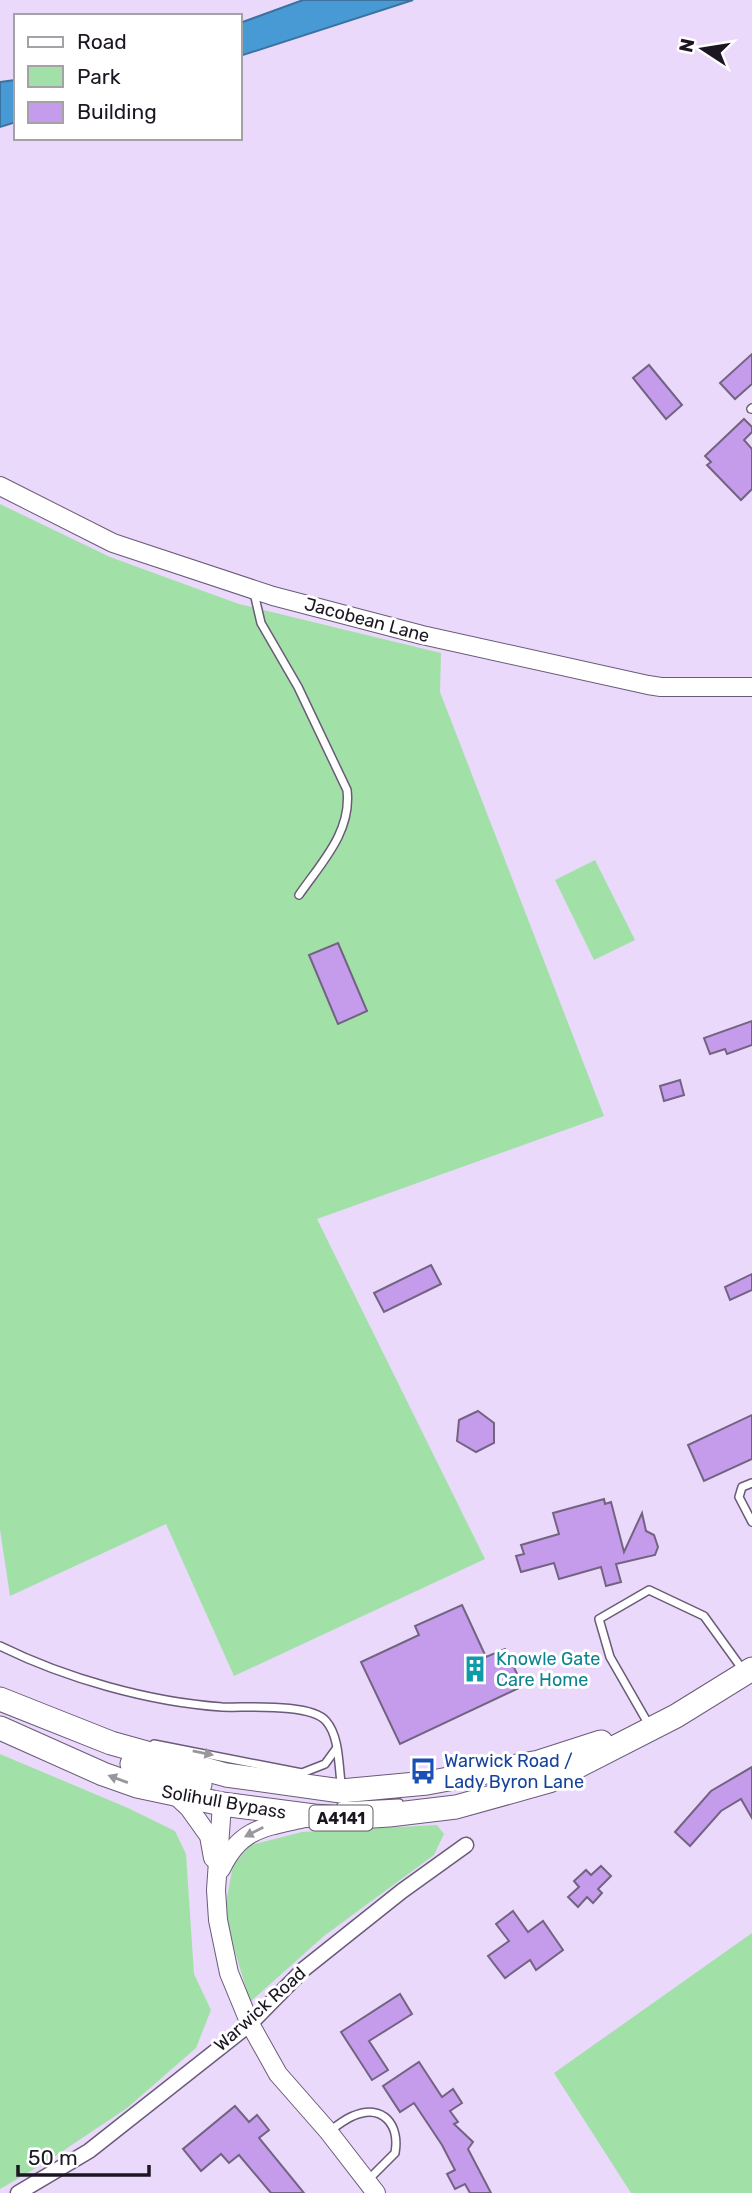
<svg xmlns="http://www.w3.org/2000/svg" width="752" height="2193" font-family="Rubik,sans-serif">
	<rect width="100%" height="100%" fill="#ead9fb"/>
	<g fill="#a1e1a8">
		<path d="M0,504l110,53 129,47 202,49 -1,39 164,424 -287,103 168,340 -251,117 -68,-152 -156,72 -10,-66z"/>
		<path d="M595,860l40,80 -41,20 -39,-80z"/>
		<path d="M0,1754l128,54 47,23 11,23 8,120 17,36 -15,38 -69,60 -79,53 -48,28z"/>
		<path d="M437,1825l7,9 -10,21 -110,81 -74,66 -26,-88 9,-49 18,-20 51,-13z"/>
		<path d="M752,1933v260h-121l-77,-120z"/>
	</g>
	<g fill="#489ad5" stroke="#3b729f" stroke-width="2">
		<path d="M303,0h110l-173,56v-33z"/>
		<path d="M16,80v42l-16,5v-45z"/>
	</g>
	<g fill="#c59ceb" stroke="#726381" stroke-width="2">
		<path d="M752,354v30l-17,15 -15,-16z"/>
		<path d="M649,365l33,40 -16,14 -33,-41z"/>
		<path d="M744,419l8,8v5l-8,8 8,9v40l-11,11 -34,-35 4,-3 -6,-6z"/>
		<path d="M338,943l29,68 -29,13 -29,-69z"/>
		<path d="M752,1021v24l-25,9 -2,-5 -15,5 -6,-16z"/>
		<path d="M680,1080l4,15 -20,6 -4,-15z"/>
		<path d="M431,1265l10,19 -57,28 -10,-19z"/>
		<path d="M752,1274v16l-22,10 -5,-13z"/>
		<path d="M478,1411l16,12v20l-18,9 -19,-11 2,-21z"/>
		<path d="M752,1415v44l-48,22 -16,-36z"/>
		<path d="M604,1499l1,5 6,-2 13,50 18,-39 4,18 8,4 4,12 -3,8 -39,9 5,18 -15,4 -5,-19 -42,12 -5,-16 -33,9 -5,-16 8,-2 -3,-9 38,-11 -6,-21z"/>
		<path d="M462,1605l24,52 19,-8 18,37 -123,58 -39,-82 58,-27 -4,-9z"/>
		<path d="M752,1767v51l-11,-19 -20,12 -31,35 -15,-14 36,-41z"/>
		<path d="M601,1866l10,10 -13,13 4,4 -9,10 -6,-6 -9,10 -10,-10 11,-10 -5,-6 12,-11 5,5z"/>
		<path d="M513,1911l15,21 15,-11 20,29 -27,20 -6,-10 -25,18 -17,-22 21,-15 -13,-17z"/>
		<path d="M400,1994l12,20 -43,27 19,29 -16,10 -31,-48z"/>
		<path d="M419,2062l23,35 11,-8 9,14 -12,8 8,11 -4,2 19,18 -5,7 23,44h-21l-5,-9 -10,5 -8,-15 8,-4 -13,-25 -28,-42 -14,9 -17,-26z"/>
		<path d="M235,2106l14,16 8,-7 12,15 -10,8 45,55h-33l-32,-38 -10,8 -8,-9 -20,17 -18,-22z"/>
	</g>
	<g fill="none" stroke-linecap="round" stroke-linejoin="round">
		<g stroke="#6a5b78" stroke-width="10">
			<g id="service">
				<path d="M751,409l1,-1"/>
				<path d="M254,593l7,30 37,64 49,103c5,42 -26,73 -48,105"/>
				<path d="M752,1483l-10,4 -3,10 13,25"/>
				<path d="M0,1646c65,32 149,56 222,61 24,1 88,-4 104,14 17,19 11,60 19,83"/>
				<path d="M649,1725l-39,-68 -11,-38 50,-29 55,26 39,54"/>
				<path d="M154,1744l148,29 23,-9 11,-15"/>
				<path d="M341,1806l58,-3"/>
				<path d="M329,2131c8,-5 16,-12 24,-15 30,-13 47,9 42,37l-28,28"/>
			</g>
		</g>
		<g stroke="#6a5b78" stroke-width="17">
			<path id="minor" d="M18,2193l71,-42 161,-127 54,-55 98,-78 64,-46"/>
		</g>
		<g stroke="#6a5b78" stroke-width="20">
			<g id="tertiary">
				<path d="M0,486l113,57 160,53 149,39 226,50 13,2h91"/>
				<path d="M174,1794l15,14 20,28 4,22"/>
				<path d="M222,1804l-6,86 2,30 11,53 21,51 28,50 50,57 48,62"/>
				<path d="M221,1869c19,-41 44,-42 84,-51"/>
			</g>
		</g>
		<g stroke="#6a5b78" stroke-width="25">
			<g id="primary">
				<path d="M0,1699l111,44 115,32 115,16 86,-8 112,-21 62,-20"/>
				<path d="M0,1728l103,46 34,12 85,18 92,12 28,2 47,-3 67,-8 93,-26 127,-65 76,-47"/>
				<path d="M132,1764l31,11 37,9"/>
			</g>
		</g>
		<use href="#service" stroke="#fff" stroke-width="7"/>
		<use href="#minor" stroke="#fff" stroke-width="14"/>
		<use href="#tertiary" stroke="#fff" stroke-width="18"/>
		<use href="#primary" stroke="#fff" stroke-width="23"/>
	</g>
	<defs><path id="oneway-solid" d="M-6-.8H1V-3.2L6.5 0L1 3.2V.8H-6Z" transform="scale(1.75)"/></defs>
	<g fill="#99969c">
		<use href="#oneway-solid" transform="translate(203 1753) rotate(11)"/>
		<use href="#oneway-solid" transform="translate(118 1779) rotate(-160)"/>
		<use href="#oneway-solid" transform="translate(254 1832) rotate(153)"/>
	</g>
	<defs>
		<g id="building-bare" transform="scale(2.1)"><path d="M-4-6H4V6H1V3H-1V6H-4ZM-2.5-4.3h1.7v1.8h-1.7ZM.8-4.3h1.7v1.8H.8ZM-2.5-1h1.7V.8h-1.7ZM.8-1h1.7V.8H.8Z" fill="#0f9aa8" stroke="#fff" stroke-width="2.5" paint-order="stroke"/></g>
		<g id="bus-bare" transform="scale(2.1)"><path d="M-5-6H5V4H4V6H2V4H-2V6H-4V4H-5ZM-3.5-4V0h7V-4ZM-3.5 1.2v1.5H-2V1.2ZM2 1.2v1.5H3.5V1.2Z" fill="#1a4fb4" stroke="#fff" stroke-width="2.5" paint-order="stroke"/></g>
	</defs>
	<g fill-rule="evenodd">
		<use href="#building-bare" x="475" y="1669"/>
		<use href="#bus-bare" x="423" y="1771"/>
	</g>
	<g text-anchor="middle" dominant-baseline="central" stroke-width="6" stroke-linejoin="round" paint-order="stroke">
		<rect fill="#fff" stroke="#605c64" stroke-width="2" x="309.5" y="1805.5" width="63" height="25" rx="5"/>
		<g font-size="16" font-weight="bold" fill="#1c1622">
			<text x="341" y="1818">A4141</text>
		</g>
		<g font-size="18" fill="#1c1622" stroke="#fff">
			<text transform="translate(367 620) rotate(15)">Jacobean Lane</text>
			<text transform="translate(224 1802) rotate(10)">Solihull Bypass</text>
			<text transform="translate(260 2009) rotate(-42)">Warwick Road</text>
		</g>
		<g font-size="18" fill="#0d838f" stroke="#fff" text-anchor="start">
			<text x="496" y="1659">Knowle Gate<tspan x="496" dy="21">Care Home</tspan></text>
		</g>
		<g font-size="18" fill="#164399" stroke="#fff" text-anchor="start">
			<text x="444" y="1761">Warwick Road /<tspan x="444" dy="21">Lady Byron Lane</tspan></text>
		</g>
	</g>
	<rect x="14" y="14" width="228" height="126" fill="#ffffff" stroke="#a4a2a7" stroke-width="2"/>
	<rect x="28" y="37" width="35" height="10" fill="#ffffff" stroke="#a4a2a7" stroke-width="2"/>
	<text x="77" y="49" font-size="21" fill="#1c1622">Road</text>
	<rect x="28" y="66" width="35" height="21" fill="#a1e1a8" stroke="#a4a2a7" stroke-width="2"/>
	<text x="77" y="84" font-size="21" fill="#1c1622">Park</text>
	<rect x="28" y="102" width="35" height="21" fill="#c59ceb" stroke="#a4a2a7" stroke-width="2"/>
	<text x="77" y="119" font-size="21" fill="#1c1622">Building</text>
	<g transform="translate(703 49) rotate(282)" stroke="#ffffff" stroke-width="5" paint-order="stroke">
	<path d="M0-5L12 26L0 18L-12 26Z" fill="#1c1622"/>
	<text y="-10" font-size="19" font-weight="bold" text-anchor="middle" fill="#1c1622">N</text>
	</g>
	<path d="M18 2165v10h131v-10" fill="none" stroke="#1c1622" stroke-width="3.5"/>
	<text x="28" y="2165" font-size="21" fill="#1c1622" stroke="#ffffff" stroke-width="5" paint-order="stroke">50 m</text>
</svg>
